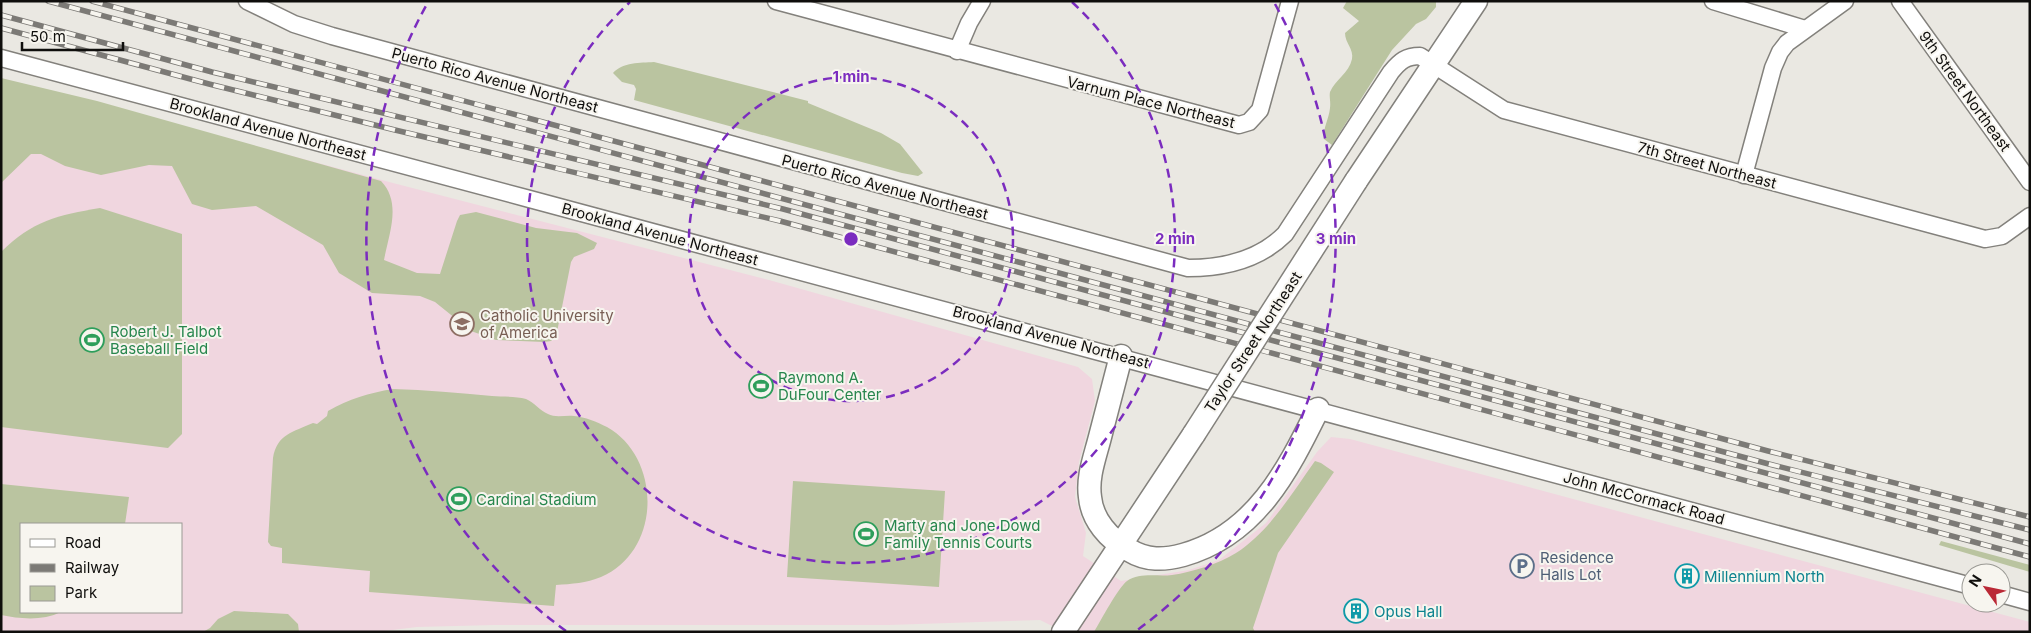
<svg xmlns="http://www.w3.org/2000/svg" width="2031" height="633" font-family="Inter,sans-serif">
	<rect width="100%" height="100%" fill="#eae8e2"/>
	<path fill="#f0d6df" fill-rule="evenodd" d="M1,78l392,105 376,97 309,87 14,12 3,22 -16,61 -4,35 11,36 -3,23 38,25 68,-11 30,-10 47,-37 51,-71 14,-15 19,2 680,183v10h-966l-24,-12 -152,5h-394l-77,2 -41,5h-375zM21,524h160v88h-160z"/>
	<g fill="#bac4a0">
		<path d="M1347,1h89v6l-10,12 -10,5 -24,26 -60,95 -8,-6c-1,-12 5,-20 6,-31 1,-5 -1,-12 0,-16 5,-12 19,-19 22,-33 2,-10 -7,-16 -7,-26l14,-12 -16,-13z"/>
		<path d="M654,62l154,39v2l73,30 19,11 23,29 -5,3 -16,-3 -268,-73 2,-11 -2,-4 -12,-3 -9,-9c10,-11 27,-10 41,-11z"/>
		<path d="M1,78l96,23 284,80c21,22 8,52 3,79l33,13 23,1 17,-53 3,-6 16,-3 60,16 41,5 20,10 -3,6 -20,8 -3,5 -15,75 -5,4 -7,1 -48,-2 -25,-9 -36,-29 -15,-6 -48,-3 -33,-20 -16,-28 -67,-39 -44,4 -20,-6 -20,-38 -23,-1 -48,10 -36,-9 -24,-12h-10l-30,29z"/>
		<path d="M100,208l82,26v200l-14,14 -167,-21v-175c31,-31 57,-37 99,-44z"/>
		<path d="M393,389c33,1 66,4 99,7 10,1 24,0 34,3 8,3 14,12 22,15 7,4 18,1 26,2 11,1 23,6 33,11 55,31 55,124 -6,150 -15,6 -29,7 -45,8l-2,21 -185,-14 1,-21 -88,-8v-15l-11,-2 -3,-4 5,-84c4,-24 20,-26 40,-35l4,1 10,-8 1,-5c21,-12 41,-18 65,-22z"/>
		<path d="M1315,461l6,2 13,9 -56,81 -25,75 2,4h-161c7,-12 24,-44 33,-51 13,-9 31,-4 45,-6 21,-3 46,-11 64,-22 34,-22 56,-60 79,-92z"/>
		<path d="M793,481l152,10 -6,96 -152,-10z"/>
		<path d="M1,484l128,13 -4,27h-104v88h40c-18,9 -41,7 -60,3z"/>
		<path d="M1941,541l89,24v7l-91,-27z"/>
		<path d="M234,611l54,3 10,10 1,8h-96l7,-4 8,-9z"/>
	</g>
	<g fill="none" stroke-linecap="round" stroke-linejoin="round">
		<g stroke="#83817c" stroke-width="19">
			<g id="street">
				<path d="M247,1l47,23 38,12 856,232c36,0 71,-8 97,-34l106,-162c9,-11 15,-16 29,-16l84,54 481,129 17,-3 28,-20"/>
				<path d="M776,1l463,124 10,-3 11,-12 30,-109"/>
				<path d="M1713,1l92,28"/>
				<path d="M1900,1l130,181"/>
				<path d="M957,51l12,-28 13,-22"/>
				<path d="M1,58c657,175 1314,351 1970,528"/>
				<path d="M1744,175l29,-107 7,-16 7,-9 58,-42"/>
				<path d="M2001,594l29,8"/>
			</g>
		</g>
		<g stroke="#83817c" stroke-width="25">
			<g id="secondary">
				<path d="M1356,181l120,-180"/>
				<path d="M1121,356c-7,27 -14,54 -21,81 -5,20 -13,40 -10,60 2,23 19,42 39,53 18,11 35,10 54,5 72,-20 104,-83 135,-146"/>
				<path d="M1063,632l131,-198"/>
			</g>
		</g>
		<use href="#street" stroke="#fff" stroke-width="16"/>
		<use href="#secondary" stroke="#fff" stroke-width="22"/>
		<g stroke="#7c7a76" stroke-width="5.5">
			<g id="rail">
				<path d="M48,1l1717,462 265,67"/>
				<path d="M92,1l1676,450 262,66"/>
				<path d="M1,15l211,57 571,137 1247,335"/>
				<path d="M1,28l208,56 186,46 385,91 1250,336"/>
			</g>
		</g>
		<use href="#rail" stroke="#f7f5ef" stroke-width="4" stroke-dasharray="11" stroke-linecap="butt"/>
		<g stroke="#83817c" stroke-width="25" stroke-linecap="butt">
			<path id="secondary-bridge" d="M1194,434l162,-253"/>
		</g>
		<use href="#secondary-bridge" stroke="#fff" stroke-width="22"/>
	</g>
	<g fill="none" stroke="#7b2cbf" stroke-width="2.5" stroke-dasharray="9 6">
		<circle cx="851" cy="239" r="162"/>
		<path d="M1072 2A324 324 0 1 1 630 2"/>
		<path d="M566 631A485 485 0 0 1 427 4M1275 4A485 485 0 0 1 1136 631"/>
	</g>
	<defs>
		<g id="university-ring" transform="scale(1.25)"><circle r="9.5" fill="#f7f5ef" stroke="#8d6e63" stroke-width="1.5"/><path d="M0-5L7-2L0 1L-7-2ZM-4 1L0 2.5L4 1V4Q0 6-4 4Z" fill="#8d6e63"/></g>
		<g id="stadium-ring" transform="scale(1.25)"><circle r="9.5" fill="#f7f5ef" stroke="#2e9e5b" stroke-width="1.5"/><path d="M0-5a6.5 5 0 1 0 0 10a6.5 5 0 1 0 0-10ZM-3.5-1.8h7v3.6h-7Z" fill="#2e9e5b"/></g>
		<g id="parking-ring" transform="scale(1.25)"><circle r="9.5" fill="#f7f5ef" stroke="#5c6f8a" stroke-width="1.5"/><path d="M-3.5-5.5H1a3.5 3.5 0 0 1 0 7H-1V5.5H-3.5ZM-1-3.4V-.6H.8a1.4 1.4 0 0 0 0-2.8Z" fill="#5c6f8a"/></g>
		<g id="building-ring" transform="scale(1.25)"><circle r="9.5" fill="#f7f5ef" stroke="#0f9aa8" stroke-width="1.5"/><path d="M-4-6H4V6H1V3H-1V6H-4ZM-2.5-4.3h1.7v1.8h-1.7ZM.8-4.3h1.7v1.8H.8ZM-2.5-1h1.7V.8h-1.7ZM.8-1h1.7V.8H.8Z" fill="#0f9aa8"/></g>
	</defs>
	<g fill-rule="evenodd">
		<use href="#university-ring" x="462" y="324"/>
		<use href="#stadium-ring" x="92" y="340"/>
		<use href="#stadium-ring" x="761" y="386"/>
		<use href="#stadium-ring" x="459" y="499"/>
		<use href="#stadium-ring" x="866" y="534"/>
		<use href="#parking-ring" x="1522" y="566"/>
		<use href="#building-ring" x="1687" y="576"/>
		<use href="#building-ring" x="1356" y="611"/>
	</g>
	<g text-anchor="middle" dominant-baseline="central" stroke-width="4" stroke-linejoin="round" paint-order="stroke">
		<g font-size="15" fill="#0f0e0c" stroke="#f7f5ef">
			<text transform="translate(495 80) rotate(15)">Puerto Rico Avenue Northeast</text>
			<text transform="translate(1965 91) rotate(54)">9th Street Northeast</text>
			<text transform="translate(1151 102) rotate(14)">Varnum Place Northeast</text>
			<text transform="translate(268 129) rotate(15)">Brookland Avenue Northeast</text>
			<text transform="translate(1707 165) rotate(15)">7th Street Northeast</text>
			<text transform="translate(885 187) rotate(15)">Puerto Rico Avenue Northeast</text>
			<text transform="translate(660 234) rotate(15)">Brookland Avenue Northeast</text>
			<text transform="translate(1051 337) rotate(15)">Brookland Avenue Northeast</text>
			<text transform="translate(1253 342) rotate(-57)">Taylor Street Northeast</text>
			<text transform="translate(1644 498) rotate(15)">John McCormack Road</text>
		</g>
		<g font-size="15" fill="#785e54" stroke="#f7f5ef" text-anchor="start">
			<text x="480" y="315">Catholic University<tspan x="480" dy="17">of America</tspan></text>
		</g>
		<g font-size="15" fill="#27864d" stroke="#f7f5ef" text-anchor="start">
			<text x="110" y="331">Robert J. Talbot<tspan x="110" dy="17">Baseball Field</tspan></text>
			<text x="778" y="377">Raymond A.<tspan x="778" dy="17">DuFour Center</tspan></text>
			<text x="476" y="499">Cardinal Stadium</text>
			<text x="884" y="525">Marty and Jone Dowd<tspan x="884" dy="17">Family Tennis Courts</tspan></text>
		</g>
		<g font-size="15" fill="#4e5e75" stroke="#f7f5ef" text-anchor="start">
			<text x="1540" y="557">Residence<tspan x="1540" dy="17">Halls Lot</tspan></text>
		</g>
		<g font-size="15" fill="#0d838f" stroke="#f7f5ef" text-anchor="start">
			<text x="1704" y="576">Millennium North</text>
			<text x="1374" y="611">Opus Hall</text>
		</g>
	</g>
	<circle cx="851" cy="239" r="8" fill="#7b2cbf" stroke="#f7f5ef" stroke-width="2.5"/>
	<g font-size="15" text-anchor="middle" font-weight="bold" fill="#7b2cbf" stroke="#f7f5ef" stroke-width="4" stroke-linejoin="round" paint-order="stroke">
		<text x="851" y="82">1 min</text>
		<text x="1175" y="244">2 min</text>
		<text x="1336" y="244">3 min</text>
	</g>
	<rect width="2031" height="633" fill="none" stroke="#0f0e0c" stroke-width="5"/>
	<rect x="20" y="523" width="162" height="90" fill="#f7f5ef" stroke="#9a9994"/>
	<rect x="30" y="539" width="25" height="8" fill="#ffffff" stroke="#9a9994"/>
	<text x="65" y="548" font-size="15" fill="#0f0e0c">Road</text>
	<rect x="30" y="564" width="25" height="8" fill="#7c7a76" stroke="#9a9994"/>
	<text x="65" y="573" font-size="15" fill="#0f0e0c">Railway</text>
	<rect x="30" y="586" width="25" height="15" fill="#bac4a0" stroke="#9a9994"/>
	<text x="65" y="598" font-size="15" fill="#0f0e0c">Park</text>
	<g transform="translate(1986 588) rotate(303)"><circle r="24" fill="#f7f5ef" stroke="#9a9994"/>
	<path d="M0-4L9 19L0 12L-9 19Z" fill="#ba2936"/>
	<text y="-8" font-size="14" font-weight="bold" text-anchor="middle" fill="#0f0e0c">N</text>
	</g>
	<path d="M22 42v8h101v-8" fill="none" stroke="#0f0e0c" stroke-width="2.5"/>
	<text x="30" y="42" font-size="15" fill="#0f0e0c" stroke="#f7f5ef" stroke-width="4" paint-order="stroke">50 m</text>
</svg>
